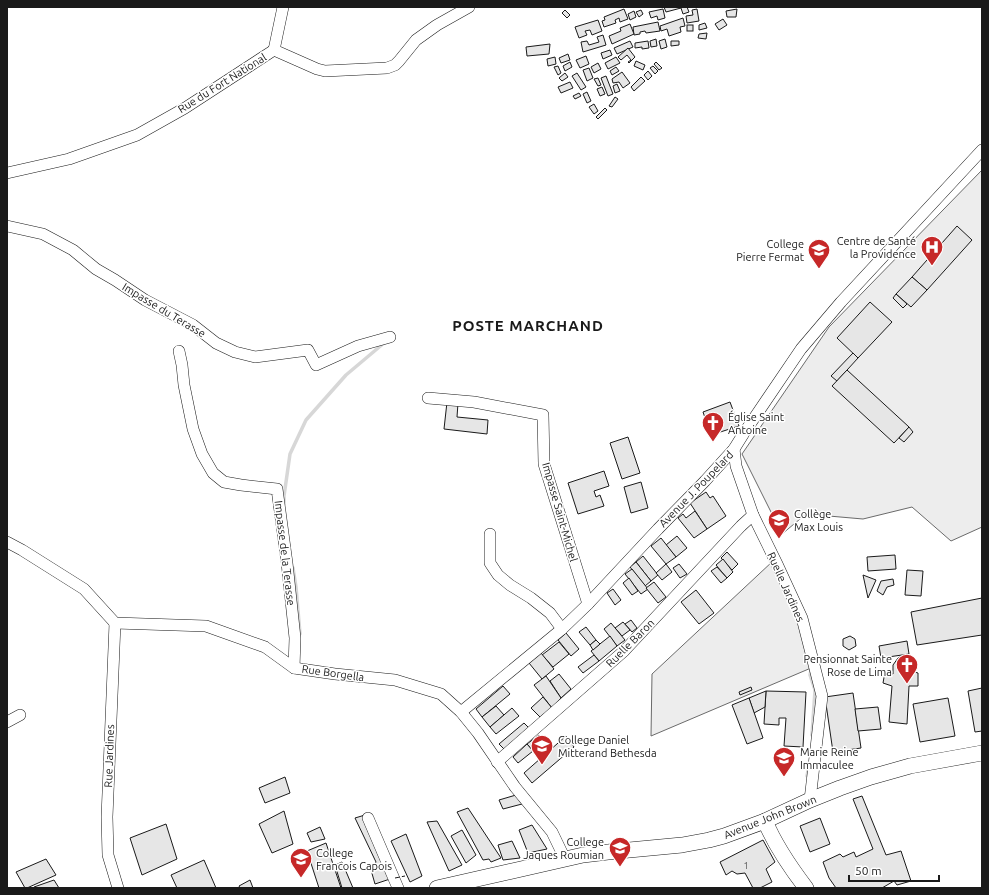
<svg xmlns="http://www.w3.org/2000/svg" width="989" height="895" font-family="Ubuntu,sans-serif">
	<rect width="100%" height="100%" fill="#fff"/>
	<g fill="#ededed" stroke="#6a6a6a">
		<path d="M982,170v357l-31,14 -39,-34 -49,12 -57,-5 -24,20 -40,-80 87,-127z"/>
		<path d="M773,561l27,59 11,48 -160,68 1,-62z"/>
	</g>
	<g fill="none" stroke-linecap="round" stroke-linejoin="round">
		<g stroke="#d7d7d7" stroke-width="3.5">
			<path d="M284,504v-8l6,-42 16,-34 40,-45 38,-32"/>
			<path d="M293,568l3,19 4,47"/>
			<path d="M811,670l-1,5 5,15 -3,45"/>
			<path d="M807,776l2,-11"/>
		</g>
	</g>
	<g fill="#e6e6e6" stroke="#1a1a1a">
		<path d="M664,7h23l2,5 -6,2 -2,-6 -15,4z"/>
		<path d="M624,9l4,10 -8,3 -1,-4 -4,2 1,3 -12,4 -2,-6 3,-1 -1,-3z"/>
		<path d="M663,9l2,9 -7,2 -1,-4 -6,2 -2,-6z"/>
		<path d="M697,9l2,12 -12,2 -1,-7 7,-1 -1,-5z"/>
		<path d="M737,9l-1,8h-9l-1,-6z"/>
		<path d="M565,10l5,5 -3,3 -5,-5z"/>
		<path d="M641,10l2,4 -4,3 -3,-5z"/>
		<path d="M634,11l2,6 -6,3 -2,-6z"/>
		<path d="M683,18l2,8 -5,1 1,5 -12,4 -2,-7 -6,2 -1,-5z"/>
		<path d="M723,19l4,6 -8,5 -4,-6z"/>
		<path d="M598,20l4,11 -10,4 -2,-5 -5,1 2,4 -8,3 -4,-11z"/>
		<path d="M658,22l2,9 -14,2 -1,-2 -5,1v2l-6,1 -1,-8z"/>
		<path d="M705,23l2,5 -8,2v-5z"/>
		<path d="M630,24l4,10 -22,10 -3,-8 12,-5 -1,-3z"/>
		<rect x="687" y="25" width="6" height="6"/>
		<path d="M707,33l-1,6 -8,-1 1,-4z"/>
		<path d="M603,35l3,10 -23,7 -2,-10 6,-1 2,4 10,-3 -2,-5z"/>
		<path d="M656,39l1,7 -6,1 -1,-6z"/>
		<path d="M665,39l2,8 -6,2 -2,-8z"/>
		<path d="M630,41l3,6 -16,7 -3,-6z"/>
		<path d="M648,41l1,7 -7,1v-2l-7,1v-5z"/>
		<path d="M671,41h8v4l-8,1z"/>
		<path d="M550,44l-1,10 -22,2 -1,-9z"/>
		<path d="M628,48l7,9 -6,6 -1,-1 3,-2 -4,-5 -6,5 -3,-3z"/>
		<path d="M610,50l2,5 -9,4 -2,-6z"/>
		<path d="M568,54l2,6 -9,3 -2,-5z"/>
		<path d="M586,56l3,8 -9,4 -4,-8z"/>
		<path d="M555,57l1,7 -8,2 -1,-7z"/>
		<path d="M616,57l4,6 -12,6 -3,-6z"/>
		<path d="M636,61l9,4 -2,5 -9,-4z"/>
		<path d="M570,62l2,5 -7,4 -2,-5z"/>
		<path d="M656,62l6,6 -3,2 -5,-6z"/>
		<path d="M598,63l3,6 -7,4 -3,-6z"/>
		<path d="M558,66l3,7 -3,2 -4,-8z"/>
		<path d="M653,66l5,5 -3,3 -5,-6z"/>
		<path d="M616,67l3,4 -7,4 -2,-4z"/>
		<path d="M589,68l4,10 -6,3 -4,-11z"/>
		<path d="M648,71l4,5 -4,4 -4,-5z"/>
		<path d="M622,72l8,11 -7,5 -4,-6 -6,1 -1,-4z"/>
		<path d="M565,73l3,4 -6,4 -3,-3z"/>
		<path d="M577,73l9,14 -5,3 -9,-14z"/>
		<path d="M606,76l7,18 -5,2 -7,-18z"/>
		<path d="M641,77l4,4 -11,10 -3,-4z"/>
		<path d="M598,78l3,7 -3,1 -4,-7z"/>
		<path d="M570,82l3,6 -12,5 -3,-6z"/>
		<path d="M617,84l3,7 -5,2 -2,-7z"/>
		<path d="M602,87l3,7 -5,2 -3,-7z"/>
		<path d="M587,92l4,9 -4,2 -4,-9z"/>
		<path d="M579,93l2,3 -6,3 -2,-3z"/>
		<path d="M615,97l3,2 -6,8 -3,-1z"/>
		<path d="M594,104l4,7 -4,3 -5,-7z"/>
		<path d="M605,108l2,2 -9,9 -2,-2z"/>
		<path d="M957,226l15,14 -45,50 -15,-13z"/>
		<path d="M912,277l15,13 -16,17 -15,-13z"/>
		<path d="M896,294l11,10 -4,4 -10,-10z"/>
		<path d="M870,302l22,20 -34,36 -21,-20z"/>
		<path d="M853,353l5,5 -21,23 -6,-5z"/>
		<path d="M847,370l62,57 -15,16 -62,-57z"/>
		<path d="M447,402l11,1 -1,14 31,3 -1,14 -43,-5z"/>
		<path d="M730,402l9,24 -28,9 -8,-23z"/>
		<path d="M909,427l4,5 -9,10 -5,-4z"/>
		<path d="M628,437l12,36 -18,6 -12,-36z"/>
		<path d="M604,471l5,15 -15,5 2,6 4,-2 4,11 -26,8 -10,-31z"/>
		<path d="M641,482l7,26 -17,5 -7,-26z"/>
		<path d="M706,492l4,6 3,-2 13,20 -19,13 -17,-26z"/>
		<path d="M695,511l12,18 -13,9 -16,-20 5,-4 3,4z"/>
		<path d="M677,536l10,12 -11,9 -10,-12z"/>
		<path d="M661,538l15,19 -10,7 -15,-18z"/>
		<path d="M727,552l11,12 -6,6 -11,-12z"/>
		<path d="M895,555l1,14 -28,2 -1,-14z"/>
		<path d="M643,556l15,19 -7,6 -15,-19z"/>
		<path d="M723,559l10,13 -6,6 -11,-13z"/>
		<path d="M636,562l15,19 -6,5 -15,-19z"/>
		<path d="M666,564l6,8 -10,8 -6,-7z"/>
		<path d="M679,564l8,10 -7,4 -7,-10z"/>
		<path d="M717,567l10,11 -6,5 -10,-12z"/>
		<path d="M632,569l16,20 -7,5 -16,-20z"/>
		<path d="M907,570l16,1 -2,25 -16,-1z"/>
		<path d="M863,575l13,5 -8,18z"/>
		<path d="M629,578l9,13 -6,4 -9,-12z"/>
		<path d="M893,579l1,6 -7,2 -4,8 -6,-4 4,-10z"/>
		<path d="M654,582l12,15 -8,6 -12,-15z"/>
		<path d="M613,589l8,11 -6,5 -8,-12z"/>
		<path d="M696,590l18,23 -15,11 -18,-22z"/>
		<path d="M982,598v37l-65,10 -6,-33z"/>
		<path d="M631,620l6,8 -5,4 -7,-8z"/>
		<path d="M623,622l7,8 -8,6 -7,-8z"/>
		<path d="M611,623l14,17 -8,6 -13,-17z"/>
		<path d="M586,627l10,13 -6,5 -11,-13z"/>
		<path d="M566,633l13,16 -8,7 -13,-16z"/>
		<path d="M610,636l7,10 -18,15 -8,-10z"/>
		<path d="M850,636l5,3 1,7 -7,4 -6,-4v-7z"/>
		<path d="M596,640l4,4 -7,6 -3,-5z"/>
		<path d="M907,641l2,13 -28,4 -2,-12z"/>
		<path d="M559,642l10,12 -16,13 -11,-12z"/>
		<path d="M541,653l13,16 -12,10 -13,-16z"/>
		<path d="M594,655l5,6 -16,12 -5,-6z"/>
		<path d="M903,655l7,3 2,6 -1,7 7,2v13h-9l-2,38 -18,-2 3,-36 -9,-3 2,-11 8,2v-9l5,-7z"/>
		<path d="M559,674l12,15 -10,9 -11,-17z"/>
		<path d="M546,676l15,22 -9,10 -18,-23z"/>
		<path d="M503,686l7,8 -28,23 -6,-8z"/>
		<path d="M751,687l1,3 -12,5 -1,-3z"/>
		<path d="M982,688v43l-7,1 -7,-41z"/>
		<path d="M766,691l40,1 -3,55 -19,-1 2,-28h-7v7l-15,-1z"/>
		<path d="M766,691l-1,16 -11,6 -5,-15z"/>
		<path d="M853,693l8,55 -28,4 -8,-55z"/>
		<path d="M543,697l9,11 -12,9 -9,-9z"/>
		<path d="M749,698l14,40 -16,6 -15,-39z"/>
		<path d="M948,698l7,38 -35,6 -7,-38z"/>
		<path d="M496,706l8,9 -14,12 -8,-10z"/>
		<path d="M878,707l3,22 -23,2 -3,-22z"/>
		<path d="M512,708l7,8 -23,18 -6,-7z"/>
		<path d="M524,723l5,5 -25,21 -5,-5z"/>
		<path d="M539,735l6,7 -11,10 -7,-8z"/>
		<path d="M566,736l8,11 -42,36 -8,-10z"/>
		<path d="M527,744l6,7 -15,12 -5,-6z"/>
		<path d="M285,777l5,16 -25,10 -6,-15z"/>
		<path d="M516,795l6,9 -19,5 -4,-9z"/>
		<path d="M862,796l24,59 15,-4 10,30 -14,4 -3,-4 -12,7h-46l-7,-10 -6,-16 17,-8 3,3 11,-5 2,5 17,-8 -20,-50z"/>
		<path d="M468,808l33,50 -10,4 -2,-3 -6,1 -26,-48z"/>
		<path d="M284,811l9,33 -21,9 -13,-29z"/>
		<path d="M365,815l25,64 -15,5 -4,-14 5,-8 -21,-44z"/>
		<path d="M820,818l10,26 -20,8 -10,-26z"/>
		<path d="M437,821l25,44 -13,6 -22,-49z"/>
		<path d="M166,824l11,35 -35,16 -12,-37z"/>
		<path d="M532,825l15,24 -19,4 -9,-23z"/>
		<path d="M320,827l5,12 -14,3 -4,-9z"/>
		<path d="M462,830l14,25 -10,8 -15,-27z"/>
		<path d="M406,834l16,42 -12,6 -19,-41z"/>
		<path d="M763,840l12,22 -9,7 6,13 -12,6h-7l-8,-15 -8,1 -5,-3 -6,4 -6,-13z"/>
		<path d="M512,841l8,17 -17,2 -5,-15z"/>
		<path d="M326,843l15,45h-22l-12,-37z"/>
		<path d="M46,859l10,16 -29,13h-2l-9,-16z"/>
		<path d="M204,860l12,28h-39l-6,-13z"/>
		<path d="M342,862l11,26h-11l-7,-23z"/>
		<path d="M54,880l5,8h-24l-1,-1z"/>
		<path d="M250,880l3,8h-13l-1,-2z"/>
	</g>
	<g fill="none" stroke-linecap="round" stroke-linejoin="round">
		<g stroke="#1a1a1a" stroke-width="12">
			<g id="street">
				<path d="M274,50l9,-43"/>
				<path d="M7,173l62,-14 68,-24 48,-27 89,-58 43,19 8,2 62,-3 8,-3 4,-4 17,-21 21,-15 32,-18"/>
				<path d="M7,226l36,8 30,16 23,19 19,11 30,20 48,25 23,18 19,9 20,5 53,-7 8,15 42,-19 32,-9"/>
				<path d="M179,351l3,14 2,20 9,44 9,25 11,19 11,9 17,3 36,4 10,74 8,75 -1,30"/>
				<path d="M428,398l46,4 69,13 1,49 44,140"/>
				<path d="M734,449l2,17 17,49 24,49 25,54 20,78 -12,104"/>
				<path d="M490,534v29l8,12 12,10 21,13 19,15 12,16"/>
				<path d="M7,542l15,8 62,39 31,34 91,3 59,21 29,21 41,6 60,6 46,14 20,18 17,21 37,54 37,45 13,27"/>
				<path d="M115,623l-8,194 1,38 10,33"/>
				<path d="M461,712l101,-83 26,-25 70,-75 47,-48 29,-32 10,-16 57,-84 40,-47 141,-152"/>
				<path d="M7,722l13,-7"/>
				<path d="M497,762l127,-111 117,-125 12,-11"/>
				<path d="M368,818l30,70"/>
			</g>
		</g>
		<g stroke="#1a1a1a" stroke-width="16">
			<g id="secondary">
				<path d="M765,821c10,24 25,46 41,67"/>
				<path d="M437,888l146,-33 25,-3 74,-7 27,-5 15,-4 41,-15 45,-21 30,-12 31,-11 39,-11 72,-13"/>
			</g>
		</g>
		<use href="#street" stroke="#fff" stroke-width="11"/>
		<use href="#secondary" stroke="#fff" stroke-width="15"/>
		<path stroke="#1a1a1a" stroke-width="1" stroke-dasharray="5 2" stroke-linecap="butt" d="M395,878l10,-2"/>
	</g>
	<defs>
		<g id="hospital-pin" transform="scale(1.15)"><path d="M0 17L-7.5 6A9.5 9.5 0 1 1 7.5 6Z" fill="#c62828" stroke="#fff"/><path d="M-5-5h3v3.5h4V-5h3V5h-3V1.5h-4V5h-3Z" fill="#fff"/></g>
		<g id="school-pin" transform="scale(1.15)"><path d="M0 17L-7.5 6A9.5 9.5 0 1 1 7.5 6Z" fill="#c62828" stroke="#fff"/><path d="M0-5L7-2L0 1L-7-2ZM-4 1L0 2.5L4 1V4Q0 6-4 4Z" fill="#fff"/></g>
		<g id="church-pin" transform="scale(1.15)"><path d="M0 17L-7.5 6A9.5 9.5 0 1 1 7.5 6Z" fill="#c62828" stroke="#fff"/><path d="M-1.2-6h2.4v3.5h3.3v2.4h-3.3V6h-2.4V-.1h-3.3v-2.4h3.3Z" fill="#fff"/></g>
	</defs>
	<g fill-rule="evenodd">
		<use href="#hospital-pin" x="932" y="247"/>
		<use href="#school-pin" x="819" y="250"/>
		<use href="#church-pin" x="713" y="423"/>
		<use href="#school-pin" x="779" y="520"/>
		<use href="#church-pin" x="907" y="665"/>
		<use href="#school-pin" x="542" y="746"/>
		<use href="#school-pin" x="784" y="758"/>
		<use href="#school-pin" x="620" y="848"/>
		<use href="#school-pin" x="301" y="859"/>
	</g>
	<g text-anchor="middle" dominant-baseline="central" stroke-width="3" stroke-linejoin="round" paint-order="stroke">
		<g font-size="9" fill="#4d4d4d">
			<text x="746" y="866">1</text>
		</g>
		<g font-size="11" fill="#1a1a1a" stroke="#fff">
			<text transform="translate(222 83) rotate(-32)">Rue du Fort National</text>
			<text transform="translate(164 310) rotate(31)">Impasse du Terasse</text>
			<text transform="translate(696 489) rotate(-46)">Avenue J. Poupelard</text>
			<text transform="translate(560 512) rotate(74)">Impasse Saint-Michel</text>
			<text transform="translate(285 553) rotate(83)">Impasse de la Terasse</text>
			<text transform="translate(786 587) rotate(66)">Ruelle Jardines</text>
			<text transform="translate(630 643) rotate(-45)">Ruelle Baron</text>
			<text transform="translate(333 673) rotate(8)">Rue Borgella</text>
			<text transform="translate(109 756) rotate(-88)">Rue Jardines</text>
			<text transform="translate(770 817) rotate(-22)">Avenue John Brown</text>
		</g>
		<g font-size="11" fill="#1a1a1a" stroke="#fff" text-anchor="start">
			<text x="916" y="241" text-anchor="end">Centre de Santé<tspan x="916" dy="13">la Providence</tspan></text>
			<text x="804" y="244" text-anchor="end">College<tspan x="804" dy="13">Pierre Fermat</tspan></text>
			<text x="728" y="417">Église Saint<tspan x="728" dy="13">Antoine</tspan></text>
			<text x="794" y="514">Collège<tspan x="794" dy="13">Max Louis</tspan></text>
			<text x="892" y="659" text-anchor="end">Pensionnat Sainte<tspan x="892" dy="13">Rose de Lima</tspan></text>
			<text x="558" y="740">College Daniel<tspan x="558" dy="13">Mitterand Bethesda</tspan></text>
			<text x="800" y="752">Marie Reine<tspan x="800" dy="13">Immaculee</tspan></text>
			<text x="604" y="842" text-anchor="end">College<tspan x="604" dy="13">Jaques Roumian</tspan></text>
			<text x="316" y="853">College<tspan x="316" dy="13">Francois Capois</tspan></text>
		</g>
		<g font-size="15" font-weight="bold" letter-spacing="1" fill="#1a1a1a" stroke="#fff">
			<text x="528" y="325">POSTE MARCHAND</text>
		</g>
	</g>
	<rect width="989" height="895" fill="none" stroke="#1a1a1a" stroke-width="16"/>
	<path d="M849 875v6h90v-6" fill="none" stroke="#1a1a1a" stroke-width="2"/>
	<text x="855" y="875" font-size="12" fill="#1a1a1a" stroke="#ffffff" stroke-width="3" paint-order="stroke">50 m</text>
</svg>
